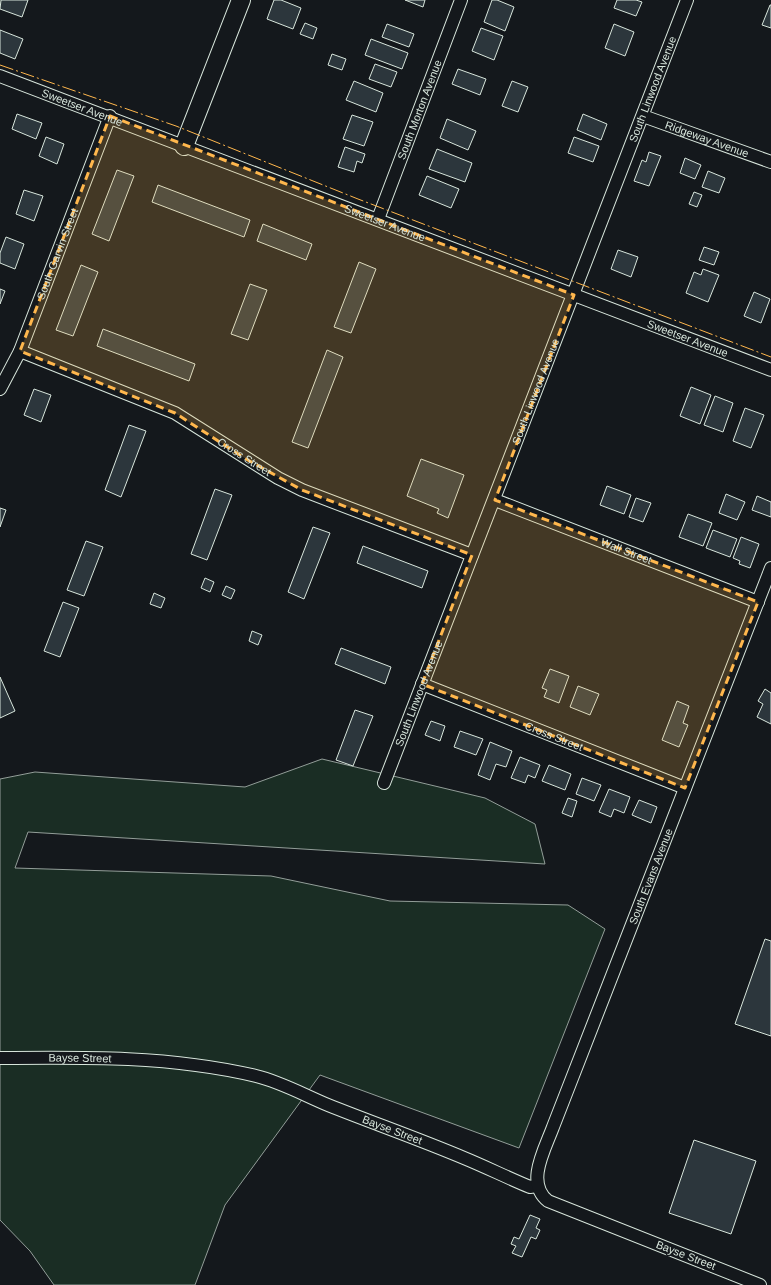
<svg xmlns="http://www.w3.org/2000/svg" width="771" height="1285" font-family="Helvetica,sans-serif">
	<rect width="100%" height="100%" fill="#14181c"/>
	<path fill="#1a2d24" stroke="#939e99" d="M322,759l163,39 50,26 10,40 -517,-32 -13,36 256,8 119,25 178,4 37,24 -86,219 -199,-73 -95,130 -30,80h-141l-24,-34 -30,-31v-441l35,-7 210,15z"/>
	<g fill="#2c363c" stroke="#d8e6dc">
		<path d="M1,0h27l-6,17 -22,-8z"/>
		<path d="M274,0h7l20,8 -8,21 -26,-10z"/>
		<path d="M405,0h20l-2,7z"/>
		<path d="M492,0h5l17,7 -9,24 -21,-9z"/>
		<path d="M617,0h19l6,2 -6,14 -22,-8z"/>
		<path d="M770,5h1v23l-9,-3z"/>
		<path d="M305,23l12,5 -4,11 -13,-5z"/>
		<path d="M387,24l27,10 -5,13 -27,-10z"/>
		<path d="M614,24l20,8 -9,24 -20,-8z"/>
		<path d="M481,28l22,8 -9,24 -22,-9z"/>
		<path d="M0,30l23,9 -8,20 -15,-6z"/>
		<path d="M371,39l37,14 -6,16 -37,-14z"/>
		<path d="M332,54l14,5 -4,11 -14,-5z"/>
		<path d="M375,64l22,8 -6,15 -22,-8z"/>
		<path d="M458,69l28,10 -6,16 -28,-11z"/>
		<path d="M354,81l29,12 -7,19 -30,-12z"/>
		<path d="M512,81l16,6 -10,25 -16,-6z"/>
		<path d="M17,114l25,9 -6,16 -24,-10z"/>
		<path d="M583,114l24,10 -6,16 -24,-10z"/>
		<path d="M352,115l21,7 -9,24 -21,-7z"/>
		<path d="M447,119l29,12 -8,19 -28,-12z"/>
		<path d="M46,137l18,7 -7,20 -18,-8z"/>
		<path d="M574,137l25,9 -6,16 -25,-9z"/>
		<path d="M345,147l20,7 -3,9 -5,-2 -3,11 -16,-5z"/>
		<path d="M437,149l35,14 -7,19 -36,-13z"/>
		<path d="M649,152l12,4 -12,30 -15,-5 8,-21 4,2z"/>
		<path d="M685,158l16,7 -6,14 -15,-6z"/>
		<path d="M117,170l17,6 -25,65 -17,-7z"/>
		<path d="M708,171l17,7 -6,15 -17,-6z"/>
		<path d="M427,176l32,13 -8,19 -32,-13z"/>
		<path d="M158,185l92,35 -6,17 -92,-35z"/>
		<path d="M24,190l19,6 -9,25 -18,-7z"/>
		<path d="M694,192l8,3 -5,12 -8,-3z"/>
		<path d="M263,224l49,20 -6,16 -49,-19z"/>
		<path d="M6,237l18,7 -9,25 -15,-6v-10z"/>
		<path d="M704,247l15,5 -5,13 -15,-5z"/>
		<path d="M618,250l20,7 -7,20 -20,-8z"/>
		<path d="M359,262l17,7 -25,64 -17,-6z"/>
		<path d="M81,265l17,7 -25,64 -17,-6z"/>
		<path d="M703,269l16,6 -11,27 -22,-9 8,-21 7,3z"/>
		<path d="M250,284l17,6 -19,50 -17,-6z"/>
		<path d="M0,289l5,2 -5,13z"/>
		<path d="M754,292l16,7 -9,24 -17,-7z"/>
		<path d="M103,329l92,35 -6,17 -92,-35z"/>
		<path d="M327,350l16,7 -35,91 -16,-6z"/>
		<path d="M691,387l20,8 -11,29 -20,-8z"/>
		<path d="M34,389l17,6 -10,27 -17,-7z"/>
		<path d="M715,396l18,7 -10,29 -19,-7z"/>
		<path d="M745,408l19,7 -13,33 -18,-7z"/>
		<path d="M129,425l17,6 -25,66 -16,-7z"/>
		<path d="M421,459l43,16 -16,43 -11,-5 2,-4 -32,-13z"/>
		<path d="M607,486l24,9 -7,19 -24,-9z"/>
		<path d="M215,489l17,6 -25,65 -16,-6z"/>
		<path d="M726,494l19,8 -8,18 -18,-7z"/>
		<path d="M757,496l14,6v15l-19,-7z"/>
		<path d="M636,498l15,5 -8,19 -14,-5z"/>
		<path d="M0,508l6,2 -6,17z"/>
		<path d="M688,514l24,9 -9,23 -24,-9z"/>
		<path d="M313,527l17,6 -26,66 -16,-7z"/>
		<path d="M713,530l24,9 -7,18 -24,-9z"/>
		<path d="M741,537l18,7 -9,24 -11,-4 1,-3 -7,-3z"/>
		<path d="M86,541l17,6 -19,49 -17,-6z"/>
		<path d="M363,546l65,25 -6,17 -65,-25z"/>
		<path d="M205,578l9,4 -4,10 -9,-4z"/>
		<path d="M226,586l9,4 -4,9 -9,-4z"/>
		<path d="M154,593l11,5 -4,10 -11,-4z"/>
		<path d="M63,602l16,6 -19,49 -16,-6z"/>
		<path d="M252,631l10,4 -4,10 -9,-4z"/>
		<path d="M341,648l50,19 -6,17 -50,-20z"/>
		<path d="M550,669l19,7 -10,27 -15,-6 3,-7 -5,-2z"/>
		<path d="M0,677l15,34 -15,7z"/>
		<path d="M578,686l21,8 -9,21 -20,-8z"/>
		<path d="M765,689l6,4v31l-14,-7 6,-13 -5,-3z"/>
		<path d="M677,701l12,5 -6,17 5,2 -9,22 -17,-7z"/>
		<path d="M355,710l18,6 -20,50 -17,-6z"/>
		<path d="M431,721l14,5 -5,15 -15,-6z"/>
		<path d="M460,731l23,8 -7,16 -22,-8z"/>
		<path d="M490,742l22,9 -6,16 -10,-3 -6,16 -12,-5z"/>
		<path d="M520,757l20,8 -5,13 -7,-3 -3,8 -14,-5z"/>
		<path d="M549,765l22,9 -6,16 -23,-9z"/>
		<path d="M582,778l19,7 -7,16 -18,-7z"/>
		<path d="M609,789l21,8 -6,16 -10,-4 -3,8 -12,-5z"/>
		<path d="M568,798l9,3 -5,16 -10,-4z"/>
		<path d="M639,800l18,7 -6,16 -19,-8z"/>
		<path d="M765,939l6,2v95l-36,-12z"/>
		<path d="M694,1140l62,21 -25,73 -62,-21z"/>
		<path d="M530,1215l10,4 -4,9 4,2 -4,9 -5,-2 -9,20 -10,-4 4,-7 -5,-2 3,-7 5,2z"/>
	</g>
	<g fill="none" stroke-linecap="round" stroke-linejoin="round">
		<g stroke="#d8e6dc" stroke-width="14">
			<g id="street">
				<path id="s1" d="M0,76l771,294"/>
				<path id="s2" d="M643,116l128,46"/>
				<path id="s3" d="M378,219l83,-219"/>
				<path id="s4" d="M20,351l155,62 103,65 24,12 170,65"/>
				<path id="s5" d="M0,389l20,-38 90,-235"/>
				<path id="s6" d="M495,500l263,102"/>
				<path id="s7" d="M422,684l263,104"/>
				<path id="s8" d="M384,783l303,-783"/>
				<path id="s9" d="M0,1058c85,-1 172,-2 256,18 25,6 48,19 72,29 45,18 91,34 136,53 22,9 44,20 66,29l7,-1"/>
				<path id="s10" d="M760,1285l-212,-84c-23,-18 -3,-52 5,-74l218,-559"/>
			</g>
		</g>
		<g stroke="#d8e6dc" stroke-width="20">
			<path id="secondary" d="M184,146l57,-146"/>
		</g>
		<use href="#street" stroke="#14181c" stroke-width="12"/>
		<use href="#secondary" stroke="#14181c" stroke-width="18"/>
		<path stroke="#ffb74d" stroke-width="1" stroke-dasharray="14 3 2 3" stroke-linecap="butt" d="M0,65l176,61 182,73 413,158"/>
	</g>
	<path fill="#ffb74d" fill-opacity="0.2" stroke="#ffb74d" stroke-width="3" stroke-dasharray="8 5" stroke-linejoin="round" d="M110,116l464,179 -79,205 263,102 -73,186 -263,-104 50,-129 -170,-65 -56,-31 -71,-46 -155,-62z"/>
	<g text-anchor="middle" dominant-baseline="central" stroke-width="3" stroke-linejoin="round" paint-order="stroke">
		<g font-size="11" fill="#d8e6dc" stroke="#14181c">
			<text stroke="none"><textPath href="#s8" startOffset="744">South Linwood Avenue</textPath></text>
			<text stroke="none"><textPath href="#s1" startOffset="88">Sweetser Avenue</textPath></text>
			<text stroke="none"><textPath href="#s3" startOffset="117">South Morton Avenue</textPath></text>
			<text stroke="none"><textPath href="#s2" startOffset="68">Ridgeway Avenue</textPath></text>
			<text stroke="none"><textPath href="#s1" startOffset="412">Sweetser Avenue</textPath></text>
			<text stroke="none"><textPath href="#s5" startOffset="147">South Garvin Street</textPath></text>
			<text stroke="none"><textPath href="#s1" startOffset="736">Sweetser Avenue</textPath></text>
			<text stroke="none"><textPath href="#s8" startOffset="420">South Linwood Avenue</textPath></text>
			<text stroke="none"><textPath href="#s4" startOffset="249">Cross Street</textPath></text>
			<text stroke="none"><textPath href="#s6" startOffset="141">Wall Street</textPath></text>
			<text stroke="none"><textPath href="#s8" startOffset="96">South Linwood Avenue</textPath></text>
			<text stroke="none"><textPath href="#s7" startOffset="142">Cross Street</textPath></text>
			<text stroke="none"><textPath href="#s10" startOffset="577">South Evans Avenue</textPath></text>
			<text stroke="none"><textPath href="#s9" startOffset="80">Bayse Street</textPath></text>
			<text stroke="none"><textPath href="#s9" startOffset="404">Bayse Street</textPath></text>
			<text transform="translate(686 1255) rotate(21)">Bayse Street</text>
		</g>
	</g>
</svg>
